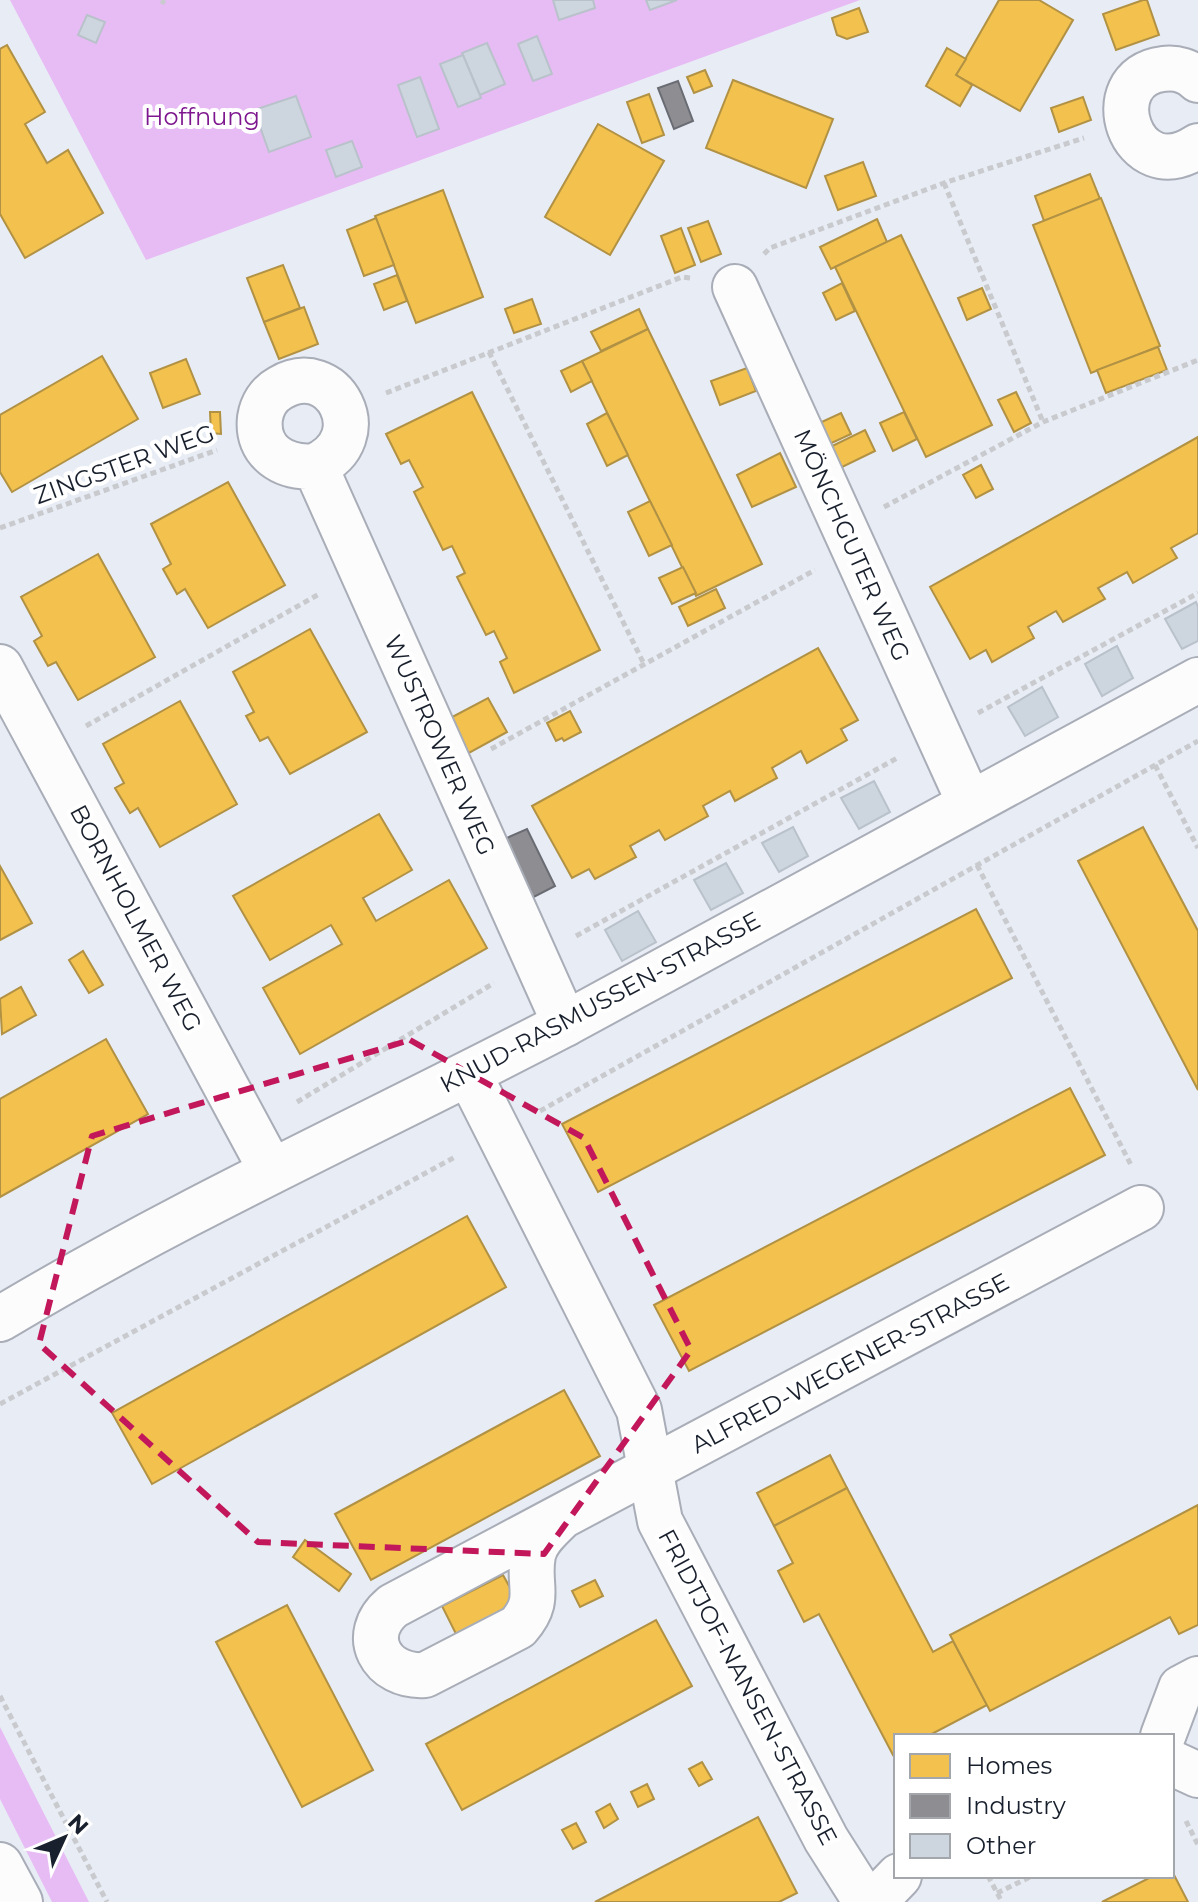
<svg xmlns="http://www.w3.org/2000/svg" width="1198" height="1902" font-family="Montserrat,sans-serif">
	<rect width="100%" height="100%" fill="#e8ecf4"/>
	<g fill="#e7bcf5">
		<path d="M10,0h850l-714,260z"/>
		<path d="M0,1727l89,175h-37l-52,-103z"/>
	</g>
	<g fill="#f2c14e" stroke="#b19144" stroke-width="2">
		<path d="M999,0h40l34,20 -53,91 -64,-36z"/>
		<path d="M1143,0h4l12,35 -43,15 -13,-36z"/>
		<path d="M859,8l9,24 -21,7 -10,-4 -5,-17z"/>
		<path d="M7,45l38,67 -20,12 22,39 21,-13 35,63 -78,45 -25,-44v-165z"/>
		<path d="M947,48l19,11 -10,16 16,10 -12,21 -34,-20z"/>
		<path d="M705,70l7,16 -18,7 -7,-16z"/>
		<path d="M733,80l100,39 -27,69 -100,-40z"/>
		<path d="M649,94l15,41 -22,8 -15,-41z"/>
		<path d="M1083,97l8,23 -32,12 -8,-24z"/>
		<path d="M598,124l66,37 -54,94 -65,-38z"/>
		<path d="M863,162l13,34 -38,14 -13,-34z"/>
		<path d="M1090,174l10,25 -56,22 -9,-25z"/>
		<path d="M443,190l40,107 -67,26 -41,-107z"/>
		<path d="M1101,198l59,148 -69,27 -58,-148z"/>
		<path d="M376,218l18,47 -30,11 -17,-46z"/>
		<path d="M877,219l10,23 -56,27 -11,-22z"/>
		<path d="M708,221l13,33 -20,8 -13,-34z"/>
		<path d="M681,228l14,37 -20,8 -14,-37z"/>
		<path d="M901,235l91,190 -66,32 -91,-190z"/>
		<path d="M283,265l17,43 -36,14 -17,-44z"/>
		<path d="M397,275l10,26 -23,9 -10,-26z"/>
		<path d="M842,283l13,28 -19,9 -13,-27z"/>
		<path d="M982,288l9,21 -24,11 -9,-22z"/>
		<path d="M532,299l9,25 -27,9 -9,-24z"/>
		<path d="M304,307l14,37 -39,15 -15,-37z"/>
		<path d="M639,309l9,20 -47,22 -10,-19z"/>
		<path d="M648,329l114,235 -66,32 -114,-235z"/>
		<path d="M1158,347l9,23 -61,23 -9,-23z"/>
		<path d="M102,356l36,63 -126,73 -12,-20v-57z"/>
		<path d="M186,359l14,35 -37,14 -13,-35z"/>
		<path d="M582,361l10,20 -21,11 -10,-21z"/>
		<path d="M747,368l9,23 -36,14 -9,-24z"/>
		<path d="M472,392l128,258 -86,43 -14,-31 7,-4 -13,-27 -8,4 -29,-58 8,-4 -13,-27 -9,4 -29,-58 9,-5 -14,-27 -8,4 -15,-30z"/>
		<path d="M1016,392l15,31 -17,9 -16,-32z"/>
		<path d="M210,412h10l1,22 -10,-1z"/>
		<path d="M904,412l13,27 -24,12 -13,-28z"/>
		<path d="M607,413l21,42 -21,11 -20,-42z"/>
		<path d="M841,413l10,21 -28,13 -10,-21z"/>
		<path d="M865,430l10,21 -41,20 -10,-21z"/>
		<path d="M1198,437v96l-27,15 6,10 -44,25 -6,-11 -29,16 7,11 -42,23 -7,-11 -28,16 6,11 -42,24 -6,-12 -16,9 -40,-72z"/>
		<path d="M780,453l16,34 -44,20 -15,-32z"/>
		<path d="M981,465l12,24 -17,9 -13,-23z"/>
		<path d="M228,482l57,103 -77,43 -23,-39 -8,5 -14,-25 8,-5 -20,-40z"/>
		<path d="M650,501l22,44 -23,11 -21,-44z"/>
		<path d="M98,554l57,103 -77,43 -22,-38 -8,4 -14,-25 8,-5 -21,-39z"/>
		<path d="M683,567l13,26 -24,11 -13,-26z"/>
		<path d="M716,589l9,19 -37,18 -9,-19z"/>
		<path d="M310,629l57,103 -77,42 -22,-37 -8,4 -14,-25 8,-4 -21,-40z"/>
		<path d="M818,648l40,72 -17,9 6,11 -40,23 -6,-12 -29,17 5,10 -42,23 -5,-10 -27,15 5,10 -43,24 -6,-10 -29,16 6,11 -41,22 -6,-10 -17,9 -40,-72z"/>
		<path d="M488,698l19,34 -49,27 -19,-35z"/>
		<path d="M180,701l57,103 -77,43 -22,-39 -8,5 -15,-25 9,-5 -21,-39z"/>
		<path d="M570,711l11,21 -17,9 -2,-3 -6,3 -9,-18z"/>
		<path d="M379,814l33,56 -49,28 13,23 73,-41 38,68 -187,106 -37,-66 79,-44 -11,-19 -61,35 -37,-64z"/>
		<path d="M1143,827l55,104v159l-120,-229z"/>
		<path d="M0,866l32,57 -32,17z"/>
		<path d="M976,909l36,69 -414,214 -36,-68z"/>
		<path d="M83,951l20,34 -14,8 -20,-33z"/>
		<path d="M21,987l15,28 -34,19 -2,-35z"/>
		<path d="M106,1039l42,75 -148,83v-98z"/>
		<path d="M1070,1088l35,67 -416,216 -35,-66z"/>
		<path d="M467,1216l39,71 -354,197 -40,-71z"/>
		<path d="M564,1390l36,66 -229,124 -36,-66z"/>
		<path d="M830,1455l17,33 -73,38 -17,-33z"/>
		<path d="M847,1488l86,164 20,-11 34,64 -59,31h-32v17l-3,2 -74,-141 -15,8 -26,-51 15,-8 -19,-37z"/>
		<path d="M1198,1505v120l-19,9 -9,-17 -180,94 -40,-76z"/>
		<path d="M305,1540l46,34 -12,17 -46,-34z"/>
		<path d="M503,1575l16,29 -62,32 -15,-30z"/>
		<path d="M595,1580l8,16 -23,11 -8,-16z"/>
		<path d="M287,1605l86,165 -71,37 -86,-165z"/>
		<path d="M656,1620l36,66 -230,124 -36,-66z"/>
		<path d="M702,1762l10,17 -13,7 -10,-17z"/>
		<path d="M647,1784l7,15 -16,8 -7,-15z"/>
		<path d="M610,1804l8,15 -14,9 -8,-16z"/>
		<path d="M758,1817l39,76 -18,9h-184z"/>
		<path d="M576,1823l10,19 -13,7 -11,-19z"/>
		<path d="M1172,1871l16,31h-86l51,-26h19z"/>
	</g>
	<g fill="#8d8d92" stroke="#6a6c74" stroke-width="2">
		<path d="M678,81l15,40 -19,8 -16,-41z"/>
		<path d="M527,829l28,57 -27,14 -28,-59z"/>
	</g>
	<g fill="#cdd6df" stroke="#b9c1ca" stroke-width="2">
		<path d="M553,0h40l2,8 -36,12z"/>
		<path d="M646,0h31l-27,10z"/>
		<path d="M87,15l18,7 -9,21 -18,-8z"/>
		<path d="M537,36l15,38 -19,7 -15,-37z"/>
		<path d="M487,43l18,41 -25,11 -18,-42z"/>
		<path d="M463,55l18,43 -23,9 -18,-43z"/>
		<path d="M420,77l19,52 -22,8 -19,-52z"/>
		<path d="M296,96l15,41 -42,15 -15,-42z"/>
		<path d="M352,141l10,26 -26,10 -10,-27z"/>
		<path d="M1196,602l2,5v34l-16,8 -17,-30z"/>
		<path d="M1117,646l16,32 -31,18 -17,-32z"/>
		<path d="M1042,687l16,30 -33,19 -17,-29z"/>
		<path d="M874,781l16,31 -31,17 -18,-31z"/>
		<path d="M793,827l15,29 -29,16 -17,-29z"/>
		<path d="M726,863l17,30 -32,17 -17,-30z"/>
		<path d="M638,911l18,31 -34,19 -17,-31z"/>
	</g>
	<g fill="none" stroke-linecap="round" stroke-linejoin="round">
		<g stroke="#a8adb7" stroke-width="48">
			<g id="street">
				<path d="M1198,80c-9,-9 -22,-13 -35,-11 -68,8 -33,122 35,77"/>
				<path d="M735,287l234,515"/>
				<path d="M315,466c-31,3 -59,-14 -55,-48 2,-13 9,-24 20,-30 53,-32 98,50 35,78l250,558"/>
				<path d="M0,667l271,503"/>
				<path d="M469,1074l170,336 21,111 166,318 40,63"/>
				<path d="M0,1319c183,-110 377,-197 565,-295l633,-344"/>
				<path d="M559,1519c-11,11 -23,21 -26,36 -6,31 10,44 -15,72l-93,48c-44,3 -67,-40 -32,-69 250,-131 498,-267 748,-398"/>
				<path d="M1163,1736l18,-48 17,-9"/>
				<path d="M1172,1763l26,12"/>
				<path d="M874,1902l25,-26"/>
			</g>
		</g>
		<g stroke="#a8adb7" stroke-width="48">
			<path id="secondary" d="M0,1865l20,37"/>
		</g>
		<g stroke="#c8cace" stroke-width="5" stroke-dasharray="6 4" stroke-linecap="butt">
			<path d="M162,4l2,-4"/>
			<path d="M944,183l99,239"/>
			<path d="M764,254l6,-6 174,-65 140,-45"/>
			<path d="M489,352l155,312"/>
			<path d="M386,393l296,-116 8,1"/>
			<path d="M884,507l159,-85 155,-62"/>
			<path d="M0,528l217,-78"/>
			<path d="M978,713l220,-120"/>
			<path d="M86,726l235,-133"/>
			<path d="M491,749l324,-179"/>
			<path d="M1155,765l43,83"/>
			<path d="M977,865l154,300"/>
			<path d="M576,936l323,-179"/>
			<path d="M297,1102l197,-119"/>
			<path d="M540,1111l658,-370"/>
			<path d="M0,1404l457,-248"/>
			<path d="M0,1696l107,206"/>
			<path d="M1186,1821l12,24"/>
			<path d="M988,1876l14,26"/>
			<path d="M997,1893l35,-17"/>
		</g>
		<use href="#street" stroke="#fcfcfd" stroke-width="44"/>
		<use href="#secondary" stroke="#fcfcfd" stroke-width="44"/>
	</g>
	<path fill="none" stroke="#c2185b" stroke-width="6" stroke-dasharray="16 10" stroke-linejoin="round" d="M410,1040l174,98 107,212 -147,204 -286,-12 -219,-198 53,-208z"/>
	<g text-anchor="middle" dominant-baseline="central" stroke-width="8" stroke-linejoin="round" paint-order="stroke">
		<g font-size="24" fill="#7e178f" stroke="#fff">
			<text x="202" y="116">Hoffnung</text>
		</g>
		<g font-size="24" fill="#19202d" stroke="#fff">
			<text transform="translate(124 464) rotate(-20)">ZINGSTER WEG</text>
			<text transform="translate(852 545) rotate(66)">MÖNCHGUTER WEG</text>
			<text transform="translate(440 745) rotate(66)">WUSTROWER WEG</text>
			<text transform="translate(136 918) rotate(62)">BORNHOLMER WEG</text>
			<text transform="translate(600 1002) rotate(-28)">KNUD-RASMUSSEN-STRASSE</text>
			<text transform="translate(850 1363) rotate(-28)">ALFRED-WEGENER-STRASSE</text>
			<text transform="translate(748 1687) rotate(62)">FRIDTJOF-NANSEN-STRASSE</text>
		</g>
	</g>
	<rect x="894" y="1734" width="280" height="144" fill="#ffffff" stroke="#a3a6ab" stroke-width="2"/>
	<rect x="910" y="1754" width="40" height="24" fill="#f2c14e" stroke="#a3a6ab" stroke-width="2"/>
	<text x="966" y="1774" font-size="24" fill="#19202d">Homes</text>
	<rect x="910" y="1794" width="40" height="24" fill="#8d8d92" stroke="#a3a6ab" stroke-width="2"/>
	<text x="966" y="1814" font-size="24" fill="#19202d">Industry</text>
	<rect x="910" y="1834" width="40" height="24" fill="#cdd6df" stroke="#a3a6ab" stroke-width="2"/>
	<text x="966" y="1854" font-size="24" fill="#19202d">Other</text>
	<g transform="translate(64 1838) rotate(46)" stroke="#ffffff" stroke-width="6" paint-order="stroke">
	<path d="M0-6L14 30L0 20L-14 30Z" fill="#19202d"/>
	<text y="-12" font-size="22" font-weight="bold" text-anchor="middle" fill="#19202d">N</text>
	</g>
</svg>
